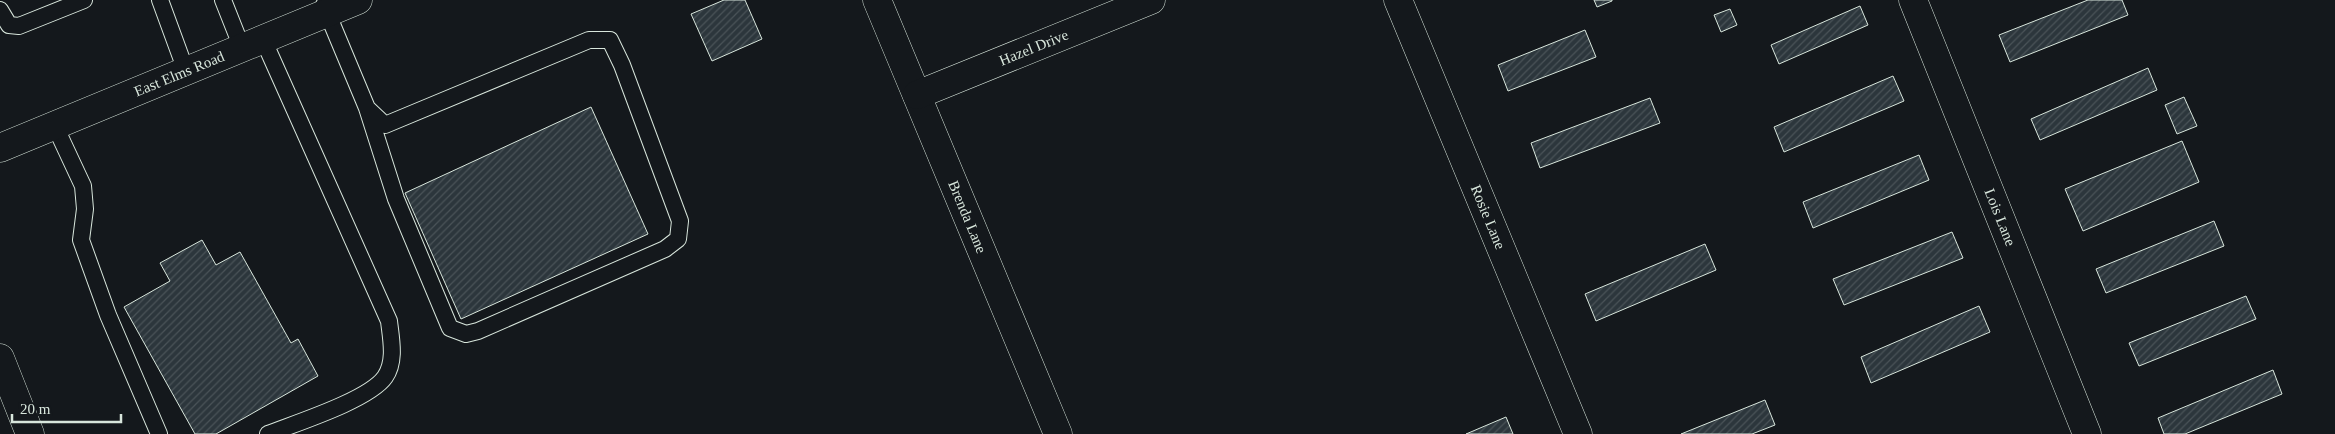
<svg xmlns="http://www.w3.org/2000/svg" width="2335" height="434" font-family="'Times New Roman',serif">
	<defs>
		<pattern id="building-hatch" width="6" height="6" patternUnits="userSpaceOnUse" patternTransform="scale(1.25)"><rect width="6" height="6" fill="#2c363c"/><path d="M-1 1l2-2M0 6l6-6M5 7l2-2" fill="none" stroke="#4a5358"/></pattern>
	</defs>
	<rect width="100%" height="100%" fill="#14181c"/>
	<g fill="url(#building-hatch)" stroke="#d8e6dc">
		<path d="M724,0h21l17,39 -50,22 -21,-47z"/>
		<path d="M1594,0h18v1l-15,6z"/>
		<path d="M2088,0h34l6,15 -118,47 -11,-27z"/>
		<path d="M1860,6l8,19 -89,39 -8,-19z"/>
		<path d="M1730,9l7,16 -16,7 -7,-17z"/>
		<path d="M1585,30l11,27 -88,34 -10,-26z"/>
		<path d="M2148,68l9,22 -117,50 -9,-21z"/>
		<path d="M1893,76l11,25 -120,51 -10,-25z"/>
		<path d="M2184,97l13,29 -20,8 -12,-29z"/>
		<path d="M1650,98l10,25 -120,45 -9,-25z"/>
		<path d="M591,107l57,127 -187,85 -56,-126z"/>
		<path d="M2182,141l17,41 -116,49 -18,-42z"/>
		<path d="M1919,155l10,25 -116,48 -10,-26z"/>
		<path d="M2214,221l10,25 -118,47 -10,-24z"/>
		<path d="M1952,232l11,26 -119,47 -11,-26z"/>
		<path d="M202,240l14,25 24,-13 51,91 7,-4 20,37 -102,58h-21l-71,-127 46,-26 -10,-18z"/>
		<path d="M1705,244l11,26 -120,51 -11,-27z"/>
		<path d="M2246,296l10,23 -117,47 -10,-23z"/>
		<path d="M1979,306l11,26 -119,51 -10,-26z"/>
		<path d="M2273,370l9,24 -97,40h-21l-6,-16z"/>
		<path d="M1765,400l10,25 -23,9h-71z"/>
		<path d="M1506,417l7,17h-47z"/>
	</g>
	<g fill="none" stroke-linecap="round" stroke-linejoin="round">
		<g stroke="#d8e6dc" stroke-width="18">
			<g id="service">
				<path d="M160,0l26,71"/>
				<path d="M223,0l19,48"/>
				<path d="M324,5l43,103 18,17 204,-85h21l12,25 58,156 -2,18 -13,10 -187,82 -12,3 -16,-6 -54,-129 -29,-91"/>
				<path d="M0,10l9,15 10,1 65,-26"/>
				<path d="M263,39l126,282c2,18 7,40 -4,56 -16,23 -89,46 -117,57"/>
				<path d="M55,126l28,60 2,23 -4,31 27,75 51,119"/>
			</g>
		</g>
		<g stroke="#d8e6dc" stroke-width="29">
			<g id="minor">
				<path id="s1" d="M877,0l181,434"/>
				<path id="s2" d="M1398,0l180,434"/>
				<path id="s3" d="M1913,0l174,434"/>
				<path id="s4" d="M917,95l234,-95"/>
				<path d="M0,358l30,76"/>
			</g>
		</g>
		<g stroke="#d8e6dc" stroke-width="29">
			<g id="secondary">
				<path id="s5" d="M0,148l358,-148"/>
			</g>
		</g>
		<use href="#service" stroke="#14181c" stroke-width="16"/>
		<use href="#minor" stroke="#14181c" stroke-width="28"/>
		<use href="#secondary" stroke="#14181c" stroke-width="28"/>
	</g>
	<g text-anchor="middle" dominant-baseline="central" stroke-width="4" stroke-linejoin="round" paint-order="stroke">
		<g font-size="15" fill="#d8e6dc" stroke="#14181c">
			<text stroke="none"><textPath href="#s4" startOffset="126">Hazel Drive</textPath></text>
			<text stroke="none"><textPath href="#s5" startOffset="194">East Elms Road</textPath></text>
			<text stroke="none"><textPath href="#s1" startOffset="235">Brenda Lane</textPath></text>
			<text stroke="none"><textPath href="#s2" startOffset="235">Rosie Lane</textPath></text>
			<text stroke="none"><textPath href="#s3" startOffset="234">Lois Lane</textPath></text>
		</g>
	</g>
	<path d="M12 414v8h109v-8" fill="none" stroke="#d8e6dc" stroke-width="2.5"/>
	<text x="20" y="414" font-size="15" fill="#d8e6dc" stroke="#14181c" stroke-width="4" paint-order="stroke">20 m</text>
</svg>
